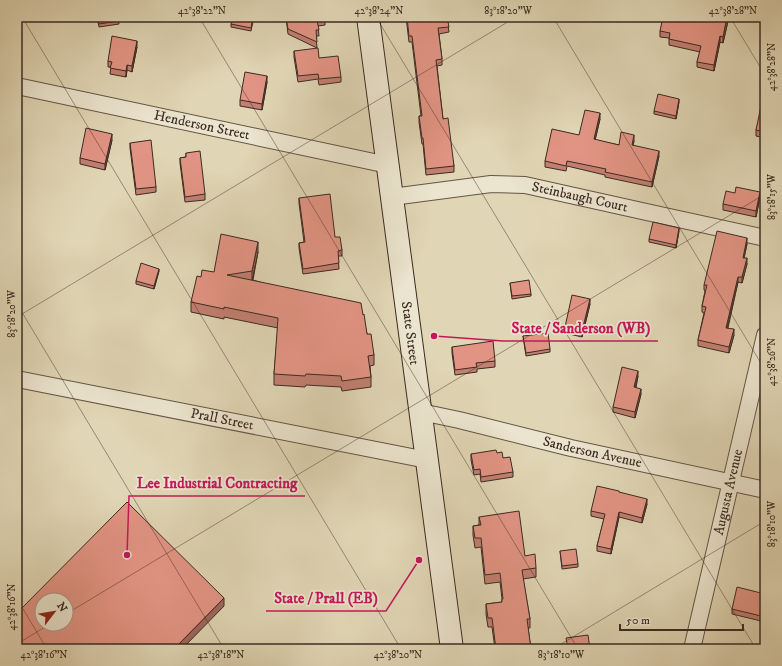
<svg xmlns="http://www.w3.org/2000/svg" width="782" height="666" font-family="'IM FELL DW Pica',serif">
	<rect width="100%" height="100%" fill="#e0d5b4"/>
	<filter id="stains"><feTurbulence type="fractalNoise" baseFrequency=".005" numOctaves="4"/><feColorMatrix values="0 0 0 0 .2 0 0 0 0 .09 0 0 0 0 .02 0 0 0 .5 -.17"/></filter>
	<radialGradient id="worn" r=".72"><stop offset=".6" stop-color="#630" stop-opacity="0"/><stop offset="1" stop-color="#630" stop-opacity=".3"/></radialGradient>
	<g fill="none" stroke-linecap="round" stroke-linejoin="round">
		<g stroke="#655546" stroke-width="18">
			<g id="street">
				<path id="s1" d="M17,86l371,79"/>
				<path id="s2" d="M392,197l99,-13 34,1 126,28 114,25"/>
				<path id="s3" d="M17,379l410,81"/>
				<path id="s4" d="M421,412l38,8 112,28 194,42"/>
				<path id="s5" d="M692,649l73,-314"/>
			</g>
		</g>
		<g stroke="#3c2a22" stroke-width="24">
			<g id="secondary">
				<path id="s6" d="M368,17l84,632"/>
			</g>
		</g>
		<use href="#street" stroke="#ebe4ce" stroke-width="16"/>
		<use href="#secondary" stroke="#ebe4ce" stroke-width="22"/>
	</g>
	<g fill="#c27f72" stroke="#3c2a22">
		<path d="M97,17h21l1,7 -20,3z"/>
		<path d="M254,17l-3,14 -20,-4v-3z"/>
		<path d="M286,17h39v8l-7,1 1,10h-3l1,12 -29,-14z"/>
		<path d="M406,17h41l2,15 -10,2 3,25v6l-5,1 6,53 11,47v6l-28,3 -3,-31h-1l-3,-22v-6h2l-9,-74h-3z"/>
		<path d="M728,17v4l-5,22 -3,-1 -6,29 -17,-4v-5l3,-10 -31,-7v-7l-9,-1v-6z"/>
		<path d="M137,47l-5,25 -5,-2 -1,7 -16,-3 1,-7h-3v-6z"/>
		<path d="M294,51l25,7 22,19v5l-22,3 -1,-6 -20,3 -4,-25z"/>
		<path d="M267,82l-5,28 -22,-4v-6z"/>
		<path d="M765,101v37l-9,-2v-6z"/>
		<path d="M679,102l-3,17 -22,-5v-3z"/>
		<path d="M600,119l-5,21 24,5 15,-4 -1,4 26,11 -7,31 -47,-10v-2l-38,-9 -1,5 -21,-4v-6z"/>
		<path d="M112,140l-7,30 -25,-6v-6z"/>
		<path d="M130,143l26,44v5l-20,3 -6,-47z"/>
		<path d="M186,153l19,41v6l-20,2 -5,-39v-5l6,-1z"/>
		<path d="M735,193l25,4 -4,20 -33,-7v-6z"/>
		<path d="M299,198l36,39 7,13v6h-4l1,13 -36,5 -4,-26v-5l5,-1 -5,-39z"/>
		<path d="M679,231l-3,17 -27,-6v-3z"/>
		<path d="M747,244l-3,14 3,6 -5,19 -4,-1 -10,46 6,7 -5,18 -31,-7v-6l6,-27 -2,-1v-6l3,-15 -1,-1v-5z"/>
		<path d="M258,252l-5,28 110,35 4,19 7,21v10l-4,1 1,11v10l-29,4 -1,-4 -35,-2 -1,2 -31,-2v-11l4,-46 -54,-11v2l-33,-7v-10l23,-30z"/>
		<path d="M159,271l-5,18 -18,-5v-3z"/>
		<path d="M510,283l21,11v2l-19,3z"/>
		<path d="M590,304l-8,33 -17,-4v-6z"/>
		<path d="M523,336l27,13v3l-24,4z"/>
		<path d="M452,347l43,14v6l-18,2v3l-22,3 -3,-22z"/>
		<path d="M638,376l-2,12 5,6 -6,24 -22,-6v-5z"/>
		<path d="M471,454l32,4 10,14v5l-32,5 -1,-8 -6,1 -3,-15z"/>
		<path d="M619,492l28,12 -5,19 -23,-6 -8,37 -14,-3v-5l7,-27 -13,-3v-5z"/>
		<path d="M479,517l46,39 11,12v9l-13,2 7,40v9h-2l3,21h-36l-3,-22h-4l-2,-13v-10l16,-2v-3l-2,-17 -15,2 -4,-37 -6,1 -2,-13v-9l6,-1z"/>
		<path d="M560,551l18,13v3l-16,2z"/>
		<path d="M765,594v11l-4,16 -29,-7v-5z"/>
	</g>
	<g fill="#9e685c" stroke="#3c2a22">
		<path d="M727,17l1,4 -5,22v-6z"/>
		<path d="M720,36v6l-6,29v-6z"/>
		<path d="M137,41v6l-5,25v-6z"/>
		<path d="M127,65v5l-1,7v-6z"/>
		<path d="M267,76v6l-5,28v-6z"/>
		<path d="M679,99v3l-3,17v-3z"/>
		<path d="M600,113v6l-6,26v-6z"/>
		<path d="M112,134v6l-7,30v-6z"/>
		<path d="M634,135v6l-2,9v-5z"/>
		<path d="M659,151v5l-7,31v-5z"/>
		<path d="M760,192v5l-4,20v-6z"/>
		<path d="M679,228v3l-3,17v-3z"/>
		<path d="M747,238v6l-4,19v-5z"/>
		<path d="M258,242v10l-6,29v-10z"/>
		<path d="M747,258v6l-5,19v-6z"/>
		<path d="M159,269v2l-5,18v-3z"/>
		<path d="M738,277v5l-12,51v-5z"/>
		<path d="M590,299v5l-8,33v-6z"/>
		<path d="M734,329v6l-5,18v-6z"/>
		<path d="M638,371v5l-4,17v-6z"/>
		<path d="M641,389v5l-6,24v-6z"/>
		<path d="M647,499v5l-5,19v-5z"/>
		<path d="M619,512v5l-8,37v-5z"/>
		<path d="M224,598v8l-42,43h-8z"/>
		<path d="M765,599v6l-4,16v-5z"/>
	</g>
	<g fill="#e29484" stroke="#3c2a22" fill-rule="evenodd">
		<path d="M97,17h21l1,4 -20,3z"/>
		<path d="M233,17h20l-2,11 -20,-4z"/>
		<path d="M286,17h39v2l-8,1 2,10h-3l1,12 -29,-13z"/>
		<path d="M407,17h40l2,10 -11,1 4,31 -6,1 7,59 5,-1 6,48 -28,3 -3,-31h-1l-3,-22h3l-10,-80h-3z"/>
		<path d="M663,17h64l-4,20 -3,-1 -6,29 -17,-3 4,-16 -32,-7 1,-6 -10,-2z"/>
		<path d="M112,36l25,5 -5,25 -5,-1 -1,6 -16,-3 2,-6 -4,-1z"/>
		<path d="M318,48l1,10 19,-2 3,21 -22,2 -1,-5 -20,2 -4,-25z"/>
		<path d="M245,72l22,4 -5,28 -22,-4z"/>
		<path d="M658,94l21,5 -3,17 -22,-5z"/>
		<path d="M762,101h3v31l-9,-2z"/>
		<path d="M585,110l15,3 -6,26 25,6 2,-13 13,3 -2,10 27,6 -7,31 -47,-10 1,-3 -39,-8 -1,5 -21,-5 7,-32 27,6z"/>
		<path d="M86,128l26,6 -7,30 -25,-6z"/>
		<path d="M151,140l5,47 -20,2 -6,-46z"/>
		<path d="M200,151l5,43 -20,3 -5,-39 6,-1v-4z"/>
		<path d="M736,187l24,5 -4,19 -33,-7 3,-13 9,2z"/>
		<path d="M330,194l5,43h5l2,13 -4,1 1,12 -36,6 -4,-26 6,-1 -6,-44z"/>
		<path d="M653,222l26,6 -3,17 -27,-6z"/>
		<path d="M717,231l30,7 -4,20h4l-5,19h-4l-12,51 8,1 -5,18 -31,-7 8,-33 -4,-1 5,-21h-3z"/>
		<path d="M221,234l37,8 -6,29 -25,4 134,28 2,12 1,-1 3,20h4l3,21 -6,1 3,21 -29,4 -1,-5 -35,-2 -1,2 -31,-2 4,-56 -54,-11v2l-33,-7 6,-26 4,1 1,-7 12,2z"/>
		<path d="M141,263l18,6 -5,17 -18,-5z"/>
		<path d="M529,280l2,14 -19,2 -2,-13z"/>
		<path d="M572,295l18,4 -8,32 -17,-4z"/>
		<path d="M548,333l2,16 -24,4 -3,-17z"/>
		<path d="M493,341l2,20 -19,2 1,4 -22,3 -3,-23z"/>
		<path d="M622,367l16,4 -4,16 7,2 -6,23 -22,-5z"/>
		<path d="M496,450l1,3 5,-1 1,6 7,-1 3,15 -32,5 -1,-8 -6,1 -3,-16z"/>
		<path d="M597,486l22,5v1l28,7 -5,19 -23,-6 -8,37 -14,-3 8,-32 -14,-3z"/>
		<path d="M127,502l97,96 -50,51h-157v-36zM42,600h24v24h-24z"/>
		<path d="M519,511l6,45 10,-2 1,14 -14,2 8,49h-3l4,30h-35l-4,-31h-4l-2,-14 16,-2v-3h1l-3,-26 -15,2 -4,-37h-6l-2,-12 8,-1 -2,-8z"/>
		<path d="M576,549l2,15 -16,2 -2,-15z"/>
		<path d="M737,587l28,7v5l-4,17 -29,-7z"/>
		<path d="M588,635l2,14h-22l-2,-11z"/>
	</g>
	<path fill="none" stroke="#3c2a22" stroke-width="1" stroke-opacity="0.45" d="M22,17l379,632M199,17l379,632M376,17l380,632M553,17l212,353M730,17l35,58M17,304l207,345M17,317l499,-300M17,599l30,50M66,614l699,-420M17,644l33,-20M553,649l212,-128"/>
	<g text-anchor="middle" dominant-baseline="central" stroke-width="3.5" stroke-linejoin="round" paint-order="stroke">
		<g font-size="14" fill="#3c2a22" stroke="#ebe4ce">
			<text stroke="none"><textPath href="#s1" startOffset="189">Henderson Street</textPath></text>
			<text stroke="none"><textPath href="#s2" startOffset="190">Steinbaugh Court</textPath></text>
			<text stroke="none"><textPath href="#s6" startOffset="319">State Street</textPath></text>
			<text stroke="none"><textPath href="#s3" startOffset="209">Prall Street</textPath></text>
			<text stroke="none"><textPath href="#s4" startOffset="176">Sanderson Avenue</textPath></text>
			<text stroke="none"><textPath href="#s5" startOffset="161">Augusta Avenue</textPath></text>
		</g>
	</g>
	<path fill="none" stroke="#c2185b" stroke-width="1.5" d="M434 336L503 341H658M127 555L129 496H305M419 560L386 611H266"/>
	<g fill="#c2185b" stroke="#ebe4ce" stroke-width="1.5">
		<circle cx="434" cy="336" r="4"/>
		<circle cx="127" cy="555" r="4"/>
		<circle cx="419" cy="560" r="4"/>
	</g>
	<g font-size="15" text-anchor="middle" font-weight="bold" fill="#c2185b" stroke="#ebe4ce" stroke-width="3.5" stroke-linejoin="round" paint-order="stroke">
		<text x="581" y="333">State / Sanderson (WB)</text>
		<text x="217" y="488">Lee Industrial Contracting</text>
		<text x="326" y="603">State / Prall (EB)</text>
	</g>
	<rect width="782" height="666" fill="none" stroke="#e0d5b4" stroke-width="44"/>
	<g transform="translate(54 612) rotate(59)"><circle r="19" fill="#ebe4ce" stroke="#a59a89"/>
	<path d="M0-3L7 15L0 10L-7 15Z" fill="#8f2418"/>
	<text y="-6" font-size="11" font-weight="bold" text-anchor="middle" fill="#3c2a22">N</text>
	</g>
	<path d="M620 624v6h123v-6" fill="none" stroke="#3c2a22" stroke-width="2"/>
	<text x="626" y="624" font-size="12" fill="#3c2a22" stroke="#ebe4ce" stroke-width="3" paint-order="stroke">50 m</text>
	<rect x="22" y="22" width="738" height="622" fill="none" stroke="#3c2a22" stroke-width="1.5"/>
	<g font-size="10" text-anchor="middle" fill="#3c2a22">
		<text x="202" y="14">42°38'22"N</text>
		<text x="379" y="14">42°38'24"N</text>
		<text x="508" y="14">83°18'20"W</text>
		<text x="733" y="14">42°38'28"N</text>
		<text transform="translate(771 67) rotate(-90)" y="4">42°38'28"N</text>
		<text transform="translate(771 197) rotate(-90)" y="4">83°18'15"W</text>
		<text transform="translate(11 314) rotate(-90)" y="4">83°18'20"W</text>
		<text transform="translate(771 362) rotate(-90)" y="4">42°38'26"N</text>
		<text transform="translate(771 524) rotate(-90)" y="4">83°18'10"W</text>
		<text transform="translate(11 607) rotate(-90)" y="4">42°38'16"N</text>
		<text x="44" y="658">42°38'16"N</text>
		<text x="221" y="658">42°38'18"N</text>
		<text x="398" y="658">42°38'20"N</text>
		<text x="561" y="658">83°18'10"W</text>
	</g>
	<rect width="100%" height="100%" filter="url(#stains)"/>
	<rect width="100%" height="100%" fill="url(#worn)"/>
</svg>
